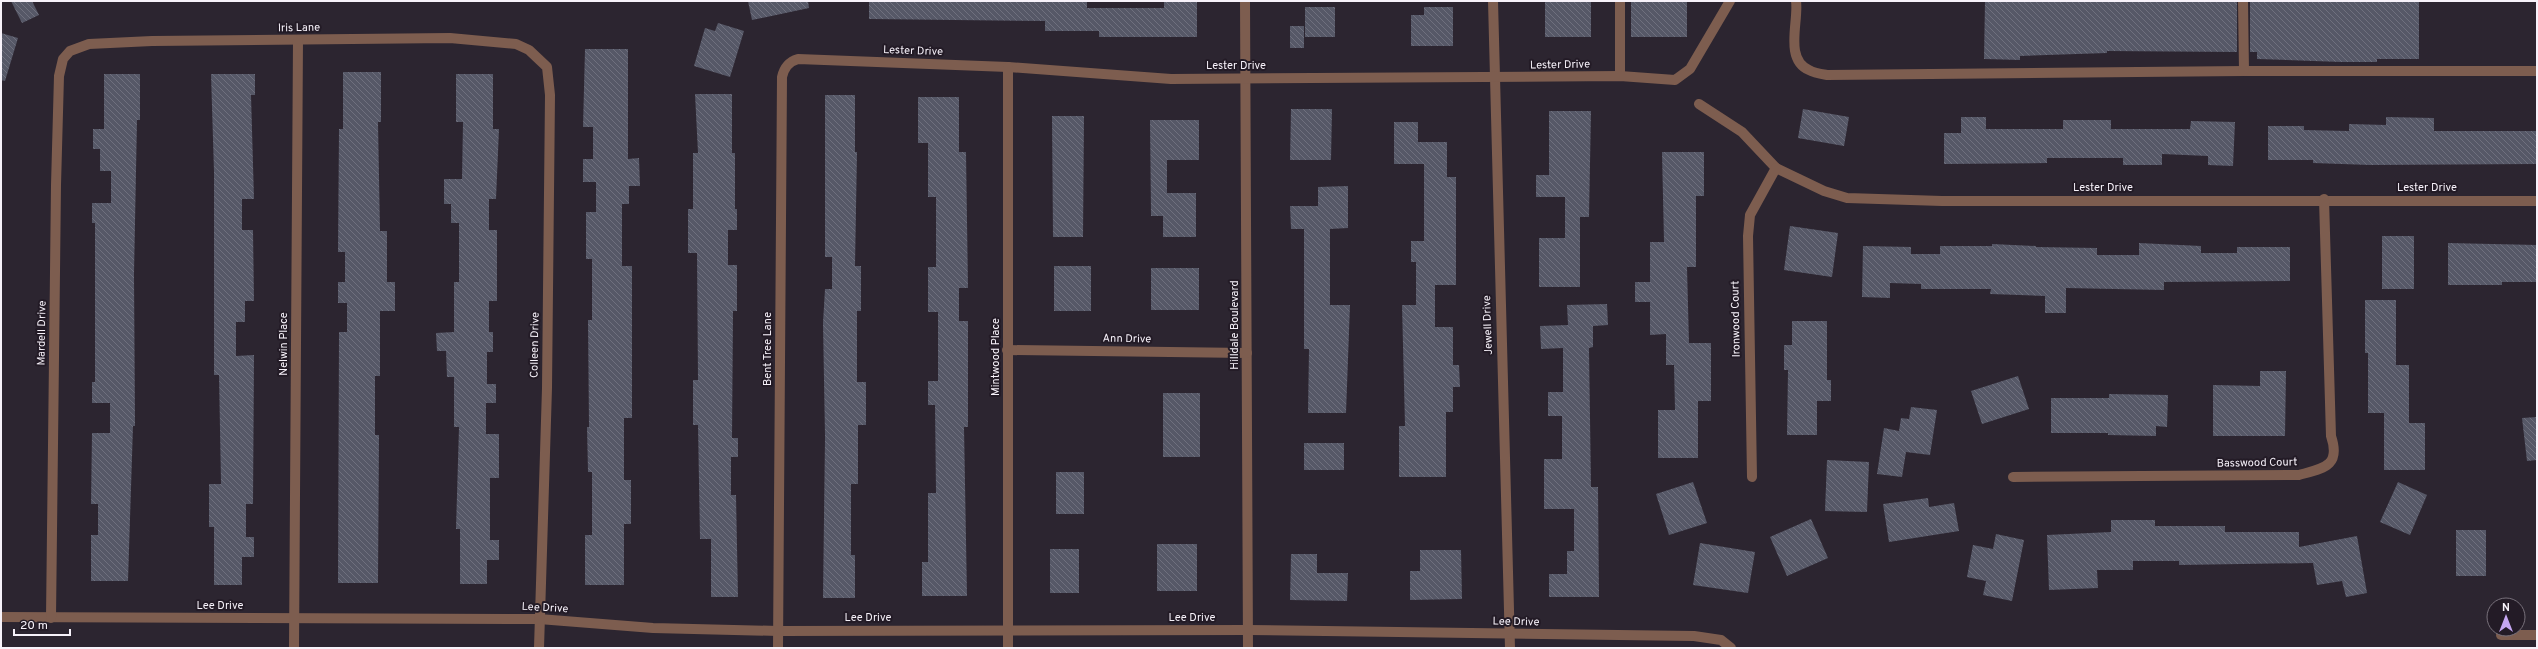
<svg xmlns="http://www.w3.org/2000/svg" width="2538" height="649" font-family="Overpass,sans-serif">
	<defs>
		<pattern id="building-back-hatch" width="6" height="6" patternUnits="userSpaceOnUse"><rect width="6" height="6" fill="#565867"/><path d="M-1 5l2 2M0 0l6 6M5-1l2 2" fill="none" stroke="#6f707e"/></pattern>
	</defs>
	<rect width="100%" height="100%" fill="#2c2530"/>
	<g fill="url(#building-back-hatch)">
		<path d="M11,1h21l7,14 -17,8z"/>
		<path d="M748,1h60l1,7 -57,12z"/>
		<path d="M869,1h218v7h77v-7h33v36h-98v-6h-54v-10l-176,-2z"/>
		<rect x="1545" y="1" width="46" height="36"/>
		<rect x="1631" y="1" width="56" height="36"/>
		<path d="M1985,1h252v51l-130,-1v2l-87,3v4l-36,-1z"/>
		<path d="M2250,1h169v58h-42v3h-36l-84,-3v-7h-7z"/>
		<rect x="1305" y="7" width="30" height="30"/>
		<path d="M1424,7h29v39h-42v-31h13z"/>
		<path d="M718,23l26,8 -14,46 -36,-11 11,-38 10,3z"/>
		<rect x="1290" y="26" width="14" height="22"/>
		<path d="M1,33l17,5 -13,43 -4,-1z"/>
		<path d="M585,49h43v110l11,-1 1,28h-11v18h-7v62h10v152h-8v62h7v44h-7v61h-39v-50h7v-63h-4l-1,-45h2l-1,-107h4v-61h-6v-47h10v-30h-13v-23h10v-32h-10z"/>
		<path d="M343,72h38v50h-3l2,109h7v51h8v29h-15v65h-5v59h4l-1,148h-40l1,-251h8v-29h-9v-21h7v-30h-7l1,-123h4z"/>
		<path d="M104,74h36v46h-3l-3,154 1,152h-2l-5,155h-37v-46h7v-31h-7l1,-71h18v-30h-18v-21h3v-159h-3v-20h19v-32h-11v-22h-7v-20h11z"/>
		<path d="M211,74h44v21h-4l3,104h-12v31h11l1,71h-9v21h-9v34l18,-1 -1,149h-7v33h8v20h-12v28h-28v-58h-5v-43h12l-2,-109h-5v-203z"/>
		<path d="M456,74h37v55h6l-3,70h-7v31h8v71h-8v31h4v20h-6v32h9v19h-10v31h13v44h-9v62h9v20h-12v24h-27v-55h-4l3,-102h-5v-50h-7l-1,-26h-9l-1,-18 18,-1v-50h5v-59h-8v-19h-7v-25h18l1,-57h-7z"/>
		<path d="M695,94h37v59h3v56h2v21h-9v35h9v46h-4l-1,127h6v19h-7v38h5l2,102h-27v-58h-11l-2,-114h-5v-45h5l-1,-127h-9v-44h5v-56h5z"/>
		<path d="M825,95h30v57h2l-2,114h6v45h-4v71h9v43h-8v59h-7v71h4v43h-32l2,-161 -2,-114 2,-34h7v-32h-7z"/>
		<path d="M918,97h41v55h7l2,136h-9v33h9v106h-4l3,169h-45v-34h6v-69h8l-1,-88h-7v-24h10v-69h-10v-45h8v-70h-8v-54h-10z"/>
		<path d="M1291,109h41l-1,51h-41z"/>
		<path d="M1803,109l46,8 -5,29 -46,-8z"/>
		<path d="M1549,111h42l-2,106h-9v70h-41v-49h26v-41h-29v-22h13z"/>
		<path d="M1052,116h32l-1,121h-30z"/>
		<path d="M1961,117h25v12h77v-9h48v9h79l1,-8 44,1 -2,44 -25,-1v-9l-46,-2v11h-39v-7h-76v5l-103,1v-31h17z"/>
		<path d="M2386,117l48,1v13h103v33l-167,1 -57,-2v-3h-45v-34h36v4l45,1v-7l37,1z"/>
		<path d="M1150,120h49v40h-32v33h29v44h-33v-21h-12z"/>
		<path d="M1394,122h24v20h29v35h9v108h-21v42h18v38h6l1,22h-7v25h-7v65h-47v-51h6l-3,-121h14v-43h-5v-21h13v-77h-30z"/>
		<path d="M1662,152h42v44h-8v71h-9l2,76h22v58h-13v57h-40v-48h17l-1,-45h-8v-31l-16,1v-33h-15v-20h15v-40h14z"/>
		<path d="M1348,186v42l-18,1v76h20l-4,108h-38l1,-64h-5v-120h-13l-1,-23h28v-19z"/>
		<path d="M1790,226l48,7 -6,44 -48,-7z"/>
		<rect x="2382" y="236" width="32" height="53"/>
		<path d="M2139,243l62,3v7h36v-6h53v34l-126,1v8l-98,-2v25h-21v-17l-55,-2 1,-5h-70v-5l-31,-1v15l-28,-1 1,-51 48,1v7h29v-8h52v-2l44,2v1l61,1v7h42z"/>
		<path d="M2448,243l89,2v37h-35v3h-54z"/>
		<rect x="1054" y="266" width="37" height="45"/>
		<rect x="1151" y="268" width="48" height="42"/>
		<path d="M2365,300h31v65h13v58h16v47h-41v-57h-16v-60h-3z"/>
		<path d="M1607,304l1,21 -15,1v21l-4,1 2,139h7l1,110h-50v-23h18v-23h7v-42h-30v-50h18v-43h-14v-24h15v-44l-22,1 -1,-23 28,-1 -1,-20z"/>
		<path d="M1792,321h35v59h4v21h-14v34h-30l1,-65h-4v-25h8z"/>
		<path d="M2260,371h26l-1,65h-72v-51l47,1z"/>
		<path d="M2018,376l11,33 -47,15 -11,-33z"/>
		<rect x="1163" y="393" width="37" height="64"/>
		<path d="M2109,394l59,1 -1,32 -11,-1v10l-48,-1v-2h-57v-35h58z"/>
		<path d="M1911,407l26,3 -7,45 -24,-3 -4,25 -25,-3 7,-46 15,3 2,-13 8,1z"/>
		<path d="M2537,417v43l-10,1 -5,-43z"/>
		<rect x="1304" y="443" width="40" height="27"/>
		<path d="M1827,460l42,2 -2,50 -42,-1z"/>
		<rect x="1056" y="472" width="28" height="42"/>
		<path d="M1693,482l14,41 -38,12 -13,-41z"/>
		<path d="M2398,482l29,13 -17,40 -30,-13z"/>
		<path d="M1928,498l1,9 25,-4 5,28 -70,11 -6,-38z"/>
		<path d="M1811,519l17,39 -41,18 -17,-39z"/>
		<path d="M2111,520h44v6h70v6h74v15l58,-11 10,57 -21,4 -4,-16 -25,4 -4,-22 -134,2v-4h-46v9h-36l1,18 -49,2 -2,-55 64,-3z"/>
		<rect x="2456" y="530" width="30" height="46"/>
		<path d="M1996,534l28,6 -12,61 -29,-6 3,-14 -19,-4 6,-32 20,4z"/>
		<path d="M1700,543l55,9 -7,41 -55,-8z"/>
		<rect x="1157" y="544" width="40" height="47"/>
		<rect x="1050" y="549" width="29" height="44"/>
		<path d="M1420,550h41l1,49 -52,1v-29h10z"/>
		<path d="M1291,554h26v19h31l-1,28 -57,-1z"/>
	</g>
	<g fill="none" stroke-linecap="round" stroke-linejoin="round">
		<g stroke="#7d5d4f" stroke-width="10">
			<path d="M1245,1l3,647"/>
			<path d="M1493,1l17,647"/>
			<path d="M1620,1v75"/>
			<path d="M1796,1c3,20 -12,58 13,69 5,3 12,4 18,5l417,-4h293"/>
			<path d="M2243,1l1,70"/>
			<path d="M1699,104l43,28 34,36 48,23 23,7 95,3h595"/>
			<path d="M1007,350l240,3"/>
			<path d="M1752,477l-4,-241 2,-21 26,-47"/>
			<path d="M2013,477l286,-2c25,-7 42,-9 32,-39l-7,-237"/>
			<path d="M1,617l538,2 114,9 125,3 470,-1 446,6 27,4 10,8"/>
			<path d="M51,618l5,-433 3,-109 4,-17 7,-8 19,-7 63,-3 298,-3 66,6 13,6 18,17 3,28 -3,293 -8,260"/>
			<path d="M2501,635h36"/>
			<path d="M294,648l4,-608"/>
			<path d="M778,648l4,-571c2,-9 6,-15 16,-18l210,8 163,12 449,-3 55,4 15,-11 40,-68"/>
			<path d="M1008,648v-581"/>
		</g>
	</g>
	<g text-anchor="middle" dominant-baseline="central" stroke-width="4" stroke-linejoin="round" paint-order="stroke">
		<g font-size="11" fill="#f7f2fa" stroke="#231b26">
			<text transform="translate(299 28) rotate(-1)">Iris Lane</text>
			<text transform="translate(913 51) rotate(2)">Lester Drive</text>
			<text transform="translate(1560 65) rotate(-1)">Lester Drive</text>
			<text x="1236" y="66">Lester Drive</text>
			<text x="2103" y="188">Lester Drive</text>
			<text x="2427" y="188">Lester Drive</text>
			<text transform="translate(1736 319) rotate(-91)">Ironwood Court</text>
			<text transform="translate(1235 325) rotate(-90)">Hilldale Boulevard</text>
			<text transform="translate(1488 325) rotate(-92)">Jewell Drive</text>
			<text transform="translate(42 333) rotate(-89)">Mardell Drive</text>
			<text transform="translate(1127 339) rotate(1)">Ann Drive</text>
			<text transform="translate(284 344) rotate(-90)">Nelwin Place</text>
			<text transform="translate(535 345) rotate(-89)">Colleen Drive</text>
			<text transform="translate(768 349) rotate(-90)">Bent Tree Lane</text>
			<text transform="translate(996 357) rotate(-90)">Mintwood Place</text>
			<text transform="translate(2257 463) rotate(-1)">Basswood Court</text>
			<text x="220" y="606">Lee Drive</text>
			<text transform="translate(545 608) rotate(3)">Lee Drive</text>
			<text x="868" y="618">Lee Drive</text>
			<text x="1192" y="618">Lee Drive</text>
			<text transform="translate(1516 622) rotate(1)">Lee Drive</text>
		</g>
	</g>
	<rect width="2538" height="649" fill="none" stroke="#f7f2fa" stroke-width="4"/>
	<g transform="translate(2506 617)"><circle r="19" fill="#231b26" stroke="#78717b"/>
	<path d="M0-3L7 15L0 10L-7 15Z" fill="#c5a7f1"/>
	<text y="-6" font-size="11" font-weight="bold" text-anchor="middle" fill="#f7f2fa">N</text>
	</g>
	<path d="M14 629v6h56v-6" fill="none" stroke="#f7f2fa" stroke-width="2"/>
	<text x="20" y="629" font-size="12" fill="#f7f2fa" stroke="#231b26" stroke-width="3" paint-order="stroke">20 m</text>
</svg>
